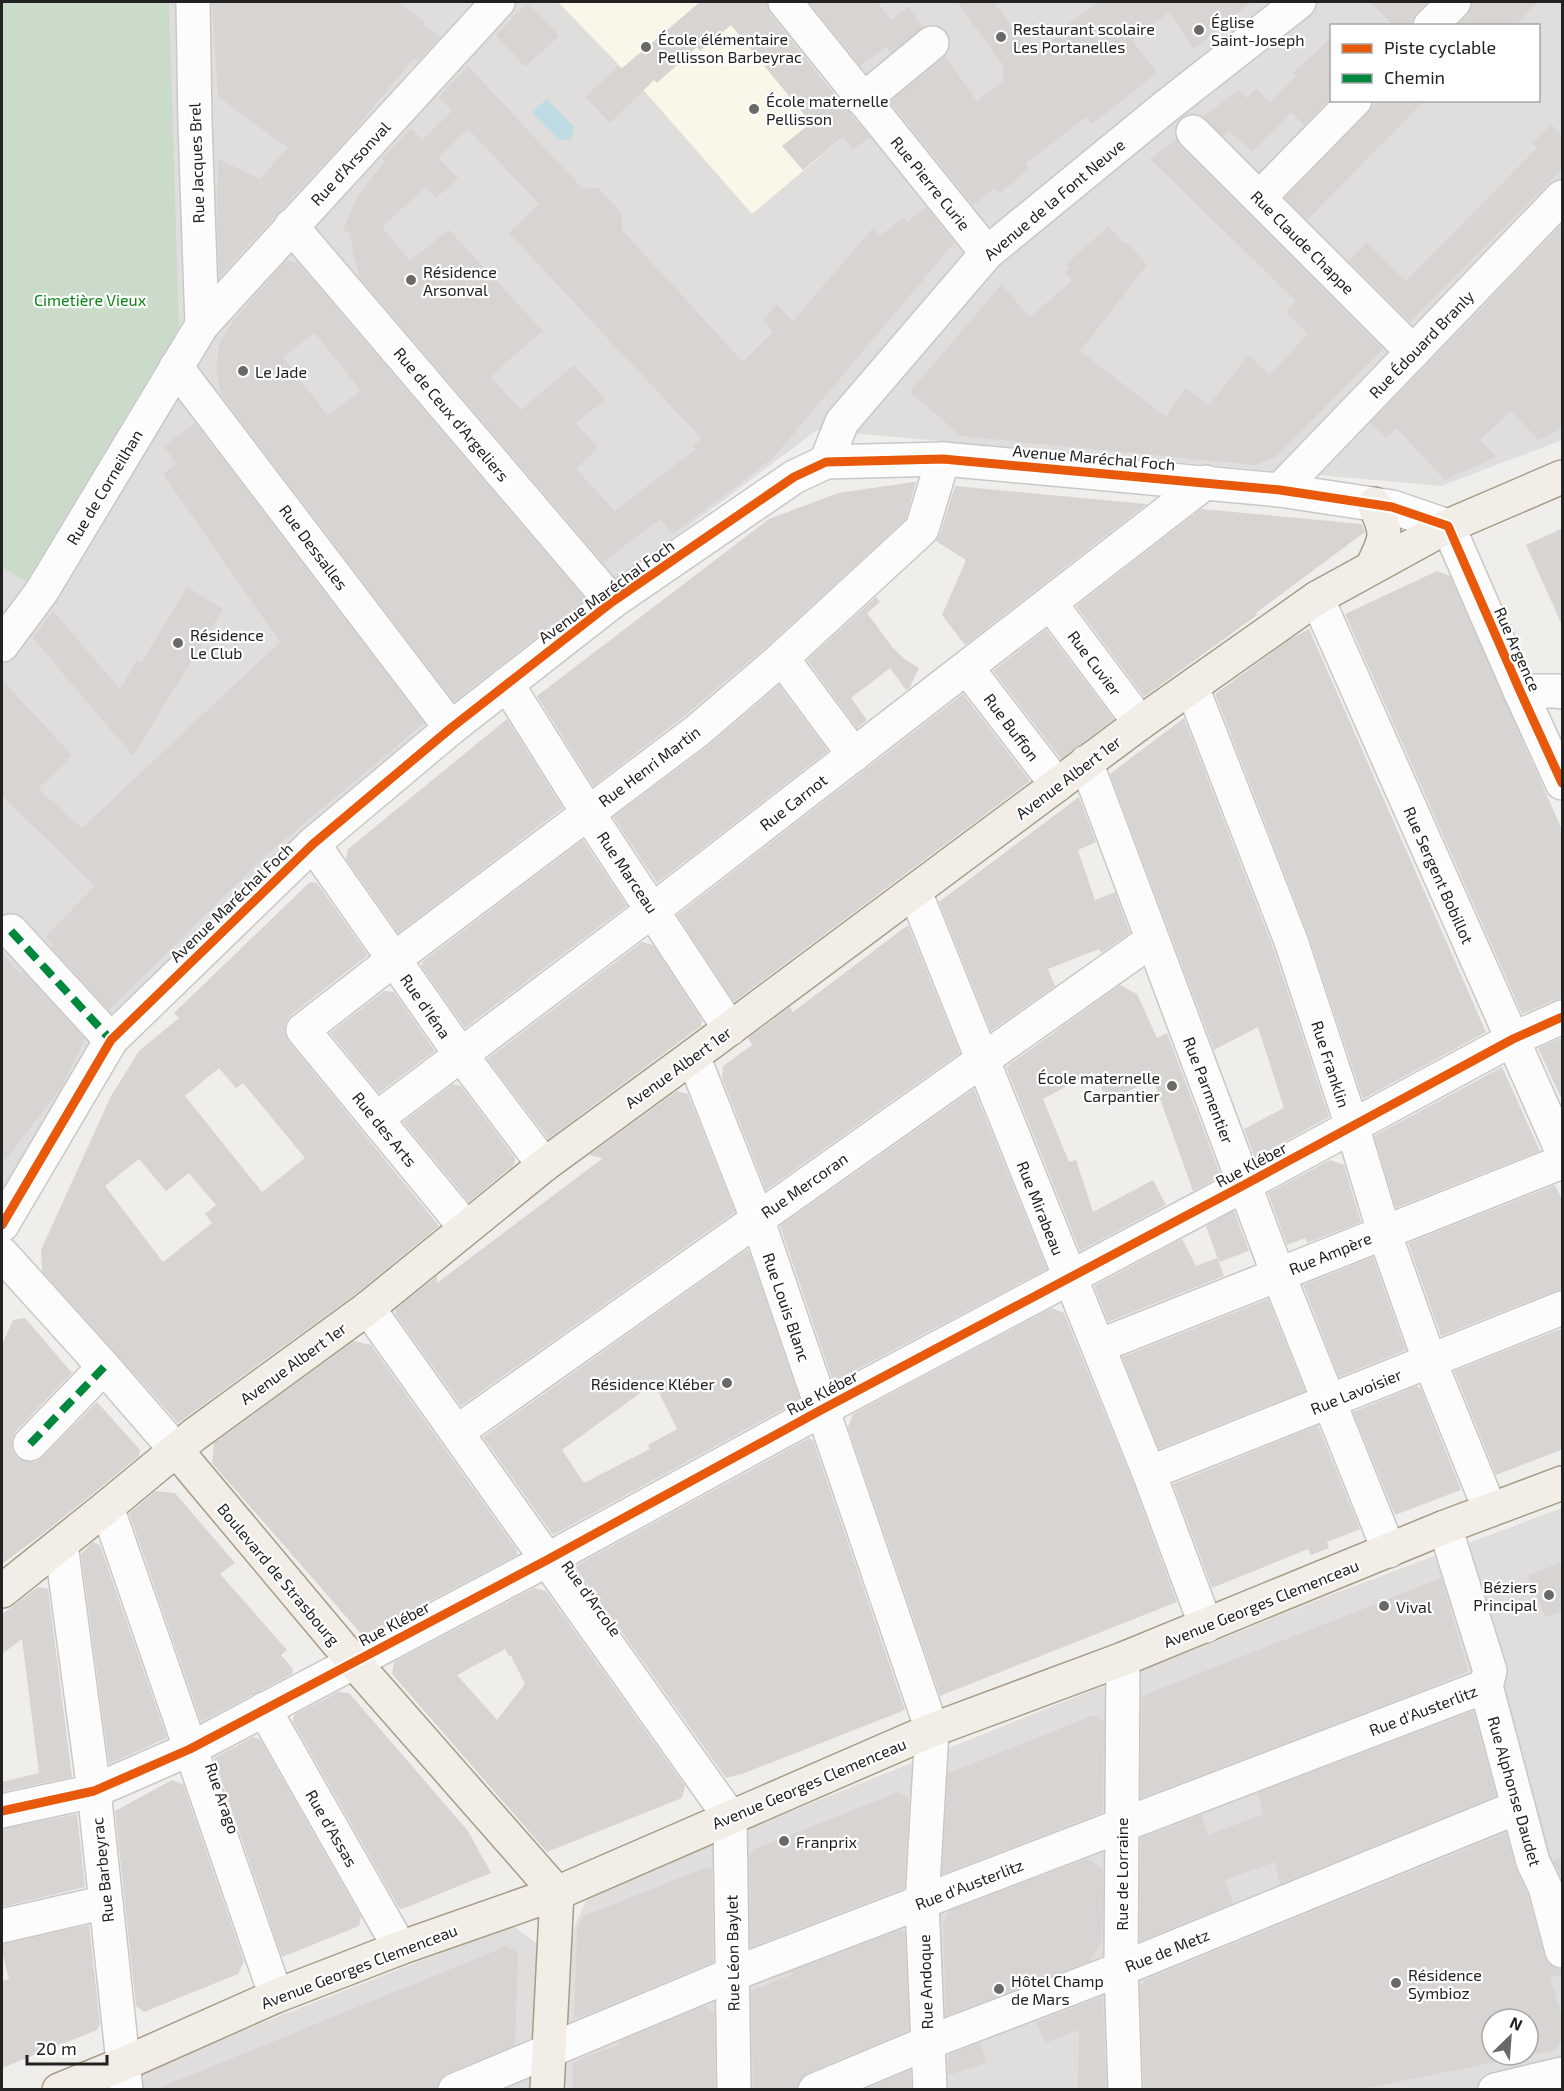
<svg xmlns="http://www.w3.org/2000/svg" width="1564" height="2091" font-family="'Exo 2',sans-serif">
	<rect width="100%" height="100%" fill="#f0eeeb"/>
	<g fill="#dfdedc" fill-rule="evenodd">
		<path d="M169,2h1393v438l-121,46 -624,-56 -297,223 -227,187 -182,176 -109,177v-626l24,15 144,-519zM1332,26h206v74h-206z"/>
		<path d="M1562,1508v581l-998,1 5,-151 21,-47 730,-293zM1492,2019h36v36h-36z"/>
		<path d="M512,1925l25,19 -5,145 -441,1z"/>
	</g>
	<path fill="#f8f7e8" d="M558,2h202l100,121 -108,91 -105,-120z"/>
	<path fill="#cadbca" d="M2,2h167l10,326 -153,254 -24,-15z"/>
	<path fill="#bfdbe3" d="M547,99l27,28 -2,10 -3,3h-8l-1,1 -28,-29z"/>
	<g fill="#d7d4d2" fill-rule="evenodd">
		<path d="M212,2h187l26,20 -2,3 17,12 -22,24 -4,-3 -68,82 -127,137 -2,-65 1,-53 42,20 28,-31 -70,-51z"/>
		<path d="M700,2h67l3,12 100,123 -17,13 -10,-13 -40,33 -21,-24 29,-23 -80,-98 -31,26 -3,-4 -40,36 -3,-3 -44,43 -25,-26 33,-31 3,3z"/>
		<path d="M809,2h68l14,18 17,-13 15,20 -32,26 -5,-7 -25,20z"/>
		<path d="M957,2h37l38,54 35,-28 -2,-2 33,-24h154l-58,47 -25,-37 -37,28 25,33 -65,51 -6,-7 -61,47 4,5 -30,25 -4,-6 -22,17 -83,-103 55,-46 32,45 26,-20v-16z"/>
		<path d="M1370,2h58l-12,11 -4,13h-18z"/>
		<path d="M1472,2h66l-23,24h-58l11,-11 4,-8z"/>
		<path d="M527,3l32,33 -34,31 -29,-32z"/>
		<path d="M1332,37v60l-28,28 -13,-13 -38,40 -24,-21 -6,5 -20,-19 35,-27 9,8 9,-9 14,13 26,-26 -3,-3z"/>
		<path d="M468,66l115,123 15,-1 24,25v17l121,132 30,-30 -10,-12 14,-16 16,17 80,-93 7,8 24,-19 3,5 19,-15 28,36 -181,215 -100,76 -13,-15 -57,43 -243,-284 -7,-25 -3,-20 -7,-3 14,-33 28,-36 -3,-3 29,-30 11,12 30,-29 -13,-14zM468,129l71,75 -30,29 192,205 -8,8 3,3 -81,62 -39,-42 22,-21 -22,-25 29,-24 -31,-34 -53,45 -31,-34 53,-45 -94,-101 -39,31 -28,-34 43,-40 11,11 22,-20 -20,-21z"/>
		<path d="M1378,100h47l-118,120 -22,-22 83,-85z"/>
		<path d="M1551,124l12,13v31l-153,154 -61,-61 18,-19 39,39 131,-133 -5,-5z"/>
		<path d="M1176,139l4,6 203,204 -108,109 -20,7 -294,-29 -51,-44 91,-107 29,32 42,-36 -8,-9 5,-3 -3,-5 43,-38 14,17 2,-2 22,24 -67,86 86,66 20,-29 23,17 40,-50 20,20 39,-41 -22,-22 10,-11 -146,-142z"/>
		<path d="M1563,224v204l-25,12 -27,-29 -31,29 16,17 -51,23 -49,-52 -10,10 -16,-15z"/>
		<path d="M286,261l11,1 288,337 -131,102 -233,-306 -5,-26 3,-25 14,-23zM315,333l46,58 -34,24 -44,-58z"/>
		<path d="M195,423l229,300 -159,133 -156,154 -58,-63 3,-3 -9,-7 50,-51 -93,-90v-116l70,75 -34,34 44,39 197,-185 3,2 -119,-171 13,-10 -12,-18z"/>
		<path d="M914,482h2l-10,37 -136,125 -85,72 -92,70 -56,-90 232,-177 69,-26z"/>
		<path d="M955,486l127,12 65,6 -182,141 -23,-30 24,-55 -30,-19 4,-7z"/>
		<path d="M1201,509l161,15 3,8 -109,81 1,2 -113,82 -68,-91z"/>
		<path d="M1563,528v99l-37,-82z"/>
		<path d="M1437,571l13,5 113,256v166l-9,2 -32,14 -177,-400z"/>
		<path d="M187,587l36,22 -90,147 -100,-118 20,-27 67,78 17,-28 4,2z"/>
		<path d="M876,597l4,5 -13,11 26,35 10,10 16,10 -9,19 -4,3 -16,-22 -39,30 16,22 -10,8 -50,-68z"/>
		<path d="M1046,629l68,90 -53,40 -68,-88z"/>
		<path d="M1309,629l177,403 -123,67 -55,-165 -93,-240 74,-54z"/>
		<path d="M779,685l49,66 -171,132 -44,-66 95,-71z"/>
		<path d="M963,694l67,87 -296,221 -57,-87z"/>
		<path d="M1184,718l89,229 56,170 -74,41 -11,-29 40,-21 -26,-81 -44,23 -104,-276z"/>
		<path d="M507,719l56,89 -165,125 -52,-74 2,-10z"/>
		<path d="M1079,797l17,45 -18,8 17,50 20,-8 15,41 -29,20 -2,-4 -51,20 7,17 -64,45 -52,-129z"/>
		<path d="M583,840l44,66 -162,122 -44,-62 1,-4z"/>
		<path d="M310,882l7,1 51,72 -77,60 -6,9v9l4,9 150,184 -82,67 -179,130 -136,-152 -1,-21 70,-154 28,-45 40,-33 -5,-5zM219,1068l17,20 7,-5 62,75 -43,34 -77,-96zM139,1159l27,32 23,-18 27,32 -11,9 7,9 -49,39 -58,-76z"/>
		<path d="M908,925l52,128 -194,137 -44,-112 1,-12 29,-21 -4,-7 42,-31 3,5z"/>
		<path d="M642,942l11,3 49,75 -1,6 -153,113 -61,-80z"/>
		<path d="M2,953l18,21 3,-2 62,67 -24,49 -59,76z"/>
		<path d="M1120,985l17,9 20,44 10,-5 54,143 -28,15 -40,-112 -45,22 -15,-29 -50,27 26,63 7,-2 17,52 60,-32 13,25 -86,46 -74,-184z"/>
		<path d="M384,991l10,1 41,59 -56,42 -49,-60z"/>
		<path d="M1563,1037v65l-25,-54z"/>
		<path d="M1502,1067l38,84 -144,57 -22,-72z"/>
		<path d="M453,1084l8,2 54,72 -1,7 -45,37 -66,-80z"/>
		<path d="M974,1089l73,180 -214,113 -53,-156z"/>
		<path d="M677,1091l11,3 47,118 -274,194 -66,-92 1,-5 41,-33v7l166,-125 -14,-3z"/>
		<path d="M1330,1160l14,5 17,57 -54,21 -2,-5 -18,7 -19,-52z"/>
		<path d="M1555,1185l8,17v88l-8,1 -114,45 -33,-93z"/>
		<path d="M1234,1211l15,40 -30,11 -13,-36z"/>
		<path d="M1182,1239l14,27 21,-8 7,18 -116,46 -14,-36z"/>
		<path d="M746,1250l3,1 51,149 -247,135 -70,-98zM654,1383l23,46 -29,16 2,4 -66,34 -22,-33z"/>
		<path d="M1373,1257l33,93 -67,27 -36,-92z"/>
		<path d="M1268,1299l37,92 -146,58 -37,-92z"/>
		<path d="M1052,1308l12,5 68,167 45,122 -237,94 -92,-269 5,-13z"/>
		<path d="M25,1318l47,55 -56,58 -4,9v9l5,8 9,5h10l7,-5 54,-55 43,48 -1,6 -44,36 -50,40 -43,32v-219l11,-25z"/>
		<path d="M1563,1328v121l-67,26 -42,-104z"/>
		<path d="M354,1341l17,4 146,205v5l-154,81 -151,-173 2,-20z"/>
		<path d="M1416,1386l5,3 40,101 -66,25 -42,-103z"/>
		<path d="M1318,1425l42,104 -33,13 2,6 -18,7 -3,-6 -96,39 -39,-104z"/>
		<path d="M809,1438l4,2 92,270 -163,64 -16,4 -150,-210 1,-3z"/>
		<path d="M156,1491l19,2 60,70 -15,11 67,76 -6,5 12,14 -1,5 -91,48 -72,-209z"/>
		<path d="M93,1542l7,3 67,193 -58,26 -28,-210z"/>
		<path d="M1563,1562v49l-18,6 -17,-42z"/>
		<path d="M1441,1578l27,93 -37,16 -290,111 1,-102z"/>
		<path d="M38,1587l10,2 24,188 -70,15v-10l37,-9 -17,-134 -20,15v-40z"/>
		<path d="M534,1588l12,3 139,195 -3,12 -135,54 -155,-178 2,-12zM505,1649l4,7h2l14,28 -28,36 -40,-45z"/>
		<path d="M338,1692l11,1 119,138 23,42 -89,36 -3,-1 -106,-186 1,-7z"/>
		<path d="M1473,1711l23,85 -216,88 -5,-22 -50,18 8,23 -93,38 1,-103 60,-23 7,20 55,-21 -5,-21z"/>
		<path d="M1094,1715l10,7 -1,90 -161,62 6,-101z"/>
		<path d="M253,1737l7,2 101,178 -2,9 -77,31 -68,-199z"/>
		<path d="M172,1780l11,4 61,177 -6,13 -94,38 -8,-6 -21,-195z"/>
		<path d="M898,1792l11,7 -5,89 -153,59 -2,-91 6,-7z"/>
		<path d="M77,1814l8,73 -83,20v-78z"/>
		<path d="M1506,1833l9,34 12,27 17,62 5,9 8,4h6v6l-13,2 13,43v19l-8,11 -198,40h-213l-4,-102 5,-8zM1492,2019h36v36h-36z"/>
		<path d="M1563,1857v23l-10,-20z"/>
		<path d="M1087,1859l16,10 -1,73 -12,19 -144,55 -3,-93 6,-12z"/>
		<path d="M707,1867l5,3 1,92 -135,56 -4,-2 3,-86 7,-14z"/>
		<path d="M89,1925l11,99 -3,6 -95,38v-87l7,-2 -7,-27v-8z"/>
		<path d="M900,1930l5,3 4,97 -101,43 -8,6 -3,11h-44l-2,-96 2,-4 41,-16 -4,-2z"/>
		<path d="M507,1946l11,7 -3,92 -68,28 -7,6 -3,11h-283z"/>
		<path d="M1101,1997l2,2 3,91h-28l1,-60 -34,13 -9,-21z"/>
		<path d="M704,2006l10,7 1,77h-142v-26l7,-5 41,-15 -3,-2z"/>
		<path d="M980,2043l6,20 -38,12v-13l2,-8z"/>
		<path d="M910,2070l1,18 -5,2h-41z"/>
	</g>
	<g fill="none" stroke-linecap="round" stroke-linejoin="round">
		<g stroke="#c9c8c7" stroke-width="36">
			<g id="minor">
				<path d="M193,2l2,121 7,202"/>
				<path d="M785,2l202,251"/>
				<path d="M1430,26l24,-24"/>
				<path d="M863,100l69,-57"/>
				<path d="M1193,132l220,220"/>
				<path d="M1259,198l96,-98"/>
				<path d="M291,226l321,376"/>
				<path d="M176,367l275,361"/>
				<path d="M826,462l16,-40 145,-169 177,-145 135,-106"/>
				<path d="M1280,490l282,-293"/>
				<path d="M1317,598l245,553"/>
				<path d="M1050,603l90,120"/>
				<path d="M2,645l40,-54 160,-266 296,-323"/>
				<path d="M782,658l72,97"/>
				<path d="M967,668l90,117"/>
				<path d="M507,684l81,129 142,216"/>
				<path d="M1192,687l99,254 61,185 32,106 46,130 60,148"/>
				<path d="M1520,691h38l4,1"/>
				<path d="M1086,762l192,512 111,277"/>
				<path d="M313,844l148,211 83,110"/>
				<path d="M915,892l234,581 57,153"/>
				<path d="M11,931l100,109"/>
				<path d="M693,1056l64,162 175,512 -10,173 8,187"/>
				<path d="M376,1119l277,-209 553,-428"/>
				<path d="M2,1225l109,-185 202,-196 138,-116 161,-126 182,-125 32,-15 117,-3 337,31 112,17 56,19 72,165 42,92"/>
				<path d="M466,1228l-163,-198 90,-70 304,-229 85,-73 140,-129 21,-70"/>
				<path d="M2,1254l102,113 72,83"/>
				<path d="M368,1308l362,509 4,273"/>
				<path d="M1099,1346l463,-184"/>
				<path d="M457,1432l695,-492"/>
				<path d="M30,1444l74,-77"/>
				<path d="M1149,1473l413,-165"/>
				<path d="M107,1507l169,489"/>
				<path d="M1445,1527l45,144 -4,15 47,176 12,25 17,64"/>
				<path d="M61,1544l33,247 32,299"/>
				<path d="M1123,1659l-2,310 4,121"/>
				<path d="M264,1709l136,239"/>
				<path d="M2,1811l92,-20 96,-42 357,-189 274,-150 423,-225 269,-146 49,-22"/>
				<path d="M2,1926l104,-24"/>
				<path d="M455,2090l278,-116 753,-288"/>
				<path d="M815,2090l112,-47 194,-74 397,-162"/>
				<path d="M1495,2090l67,-16"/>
			</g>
		</g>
		<g stroke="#a79c86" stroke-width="36">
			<g id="major">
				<path d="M1372,567c14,-29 17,-32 2,-63"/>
				<path d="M176,1450l177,211 204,232"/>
				<path d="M2,1591l105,-84 87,-72 174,-127 176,-143 149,-109 447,-333 177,-125 131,-72 114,-49"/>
				<path d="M59,2090l64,-26 153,-68 124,-48 157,-55 375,-163 191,-71 322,-132 117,-44"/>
				<path d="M547,2090l10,-197"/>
			</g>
		</g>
		<use href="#minor" stroke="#fdfcfc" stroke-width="33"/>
		<use href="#major" stroke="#f3ede7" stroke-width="33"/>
		<g stroke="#00873e" stroke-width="8" stroke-dasharray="15 8" stroke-linecap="butt">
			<path d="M11,931l100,109"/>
			<path d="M30,1444l74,-77"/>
		</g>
		<g stroke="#fff" stroke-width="13">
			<g id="cycleway">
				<path d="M2,1225l109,-185 202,-196 138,-116 161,-126 182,-125 32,-15 117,-3 337,31 112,17 56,19 72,165 42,92"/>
				<path d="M2,1811l92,-20 96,-42 357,-189 274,-150 423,-225 269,-146 49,-22"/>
			</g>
		</g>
		<use href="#cycleway" stroke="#e8590c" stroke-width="9"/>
	</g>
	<g fill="#6a6968" stroke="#fff" stroke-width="2">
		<circle cx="1199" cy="30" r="6"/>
		<circle cx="1001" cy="37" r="6"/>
		<circle cx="646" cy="47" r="6"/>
		<circle cx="754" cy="109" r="6"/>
		<circle cx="411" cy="280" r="6"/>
		<circle cx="243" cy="371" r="6"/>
		<circle cx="178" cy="643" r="6"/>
		<circle cx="1172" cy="1086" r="6"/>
		<circle cx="727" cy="1383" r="6"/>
		<circle cx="1549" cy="1595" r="6"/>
		<circle cx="1384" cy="1606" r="6"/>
		<circle cx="784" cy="1841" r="6"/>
		<circle cx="1396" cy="1983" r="6"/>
		<circle cx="999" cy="1989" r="6"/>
	</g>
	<g text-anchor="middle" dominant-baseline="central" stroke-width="4.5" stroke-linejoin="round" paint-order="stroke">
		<g font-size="16" fill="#222" stroke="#fff" text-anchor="start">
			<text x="1211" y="21">Église<tspan x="1211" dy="18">Saint-Joseph</tspan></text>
			<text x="1013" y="28">Restaurant scolaire<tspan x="1013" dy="18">Les Portanelles</tspan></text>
			<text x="658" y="38">École élémentaire<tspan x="658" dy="18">Pellisson Barbeyrac</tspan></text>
			<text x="766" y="100">École maternelle<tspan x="766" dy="18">Pellisson</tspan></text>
			<text x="423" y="271">Résidence<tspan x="423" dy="18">Arsonval</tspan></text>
			<text x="255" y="371">Le Jade</text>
			<text x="190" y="634">Résidence<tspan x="190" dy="18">Le Club</tspan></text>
			<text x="1160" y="1077" text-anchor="end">École maternelle<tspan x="1160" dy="18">Carpantier</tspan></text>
			<text x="715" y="1383" text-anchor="end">Résidence Kléber</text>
			<text x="1537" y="1586" text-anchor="end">Béziers<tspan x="1537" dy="18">Principal</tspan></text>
			<text x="1396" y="1606">Vival</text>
			<text x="796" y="1841">Franprix</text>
			<text x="1408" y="1974">Résidence<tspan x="1408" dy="18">Symbioz</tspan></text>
			<text x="1011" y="1980">Hôtel Champ<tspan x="1011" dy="18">de Mars</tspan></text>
		</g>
		<g font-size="16" fill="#222" stroke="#fff">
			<text transform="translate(196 163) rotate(-92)">Rue Jacques Brel</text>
			<text transform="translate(350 163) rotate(-47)">Rue d'Arsonval</text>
			<text transform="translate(931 183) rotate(51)">Rue Pierre Curie</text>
			<text transform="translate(1054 199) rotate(-40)">Avenue de la Font Neuve</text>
			<text transform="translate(1303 242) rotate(45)">Rue Claude Chappe</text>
			<text transform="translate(1421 344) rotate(-46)">Rue Édouard Branly</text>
			<text transform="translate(452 414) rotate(50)">Rue de Ceux d'Argeliers</text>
			<text transform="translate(1094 457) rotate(5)">Avenue Maréchal Foch</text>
			<text transform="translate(104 487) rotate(-59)">Rue de Corneilhan</text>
			<text transform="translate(314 547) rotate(53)">Rue Dessalles</text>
			<text transform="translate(606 591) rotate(-36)">Avenue Maréchal Foch</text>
			<text transform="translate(1518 649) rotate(66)">Rue Argence</text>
			<text transform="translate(1095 663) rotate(53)">Rue Cuvier</text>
			<text transform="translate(1012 727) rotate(53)">Rue Buffon</text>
			<text transform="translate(649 766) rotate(-37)">Rue Henri Martin</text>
			<text transform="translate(1068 777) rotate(-37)">Avenue Albert 1er</text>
			<text transform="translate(793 802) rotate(-38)">Rue Carnot</text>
			<text transform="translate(628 872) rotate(56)">Rue Marceau</text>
			<text transform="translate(1439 875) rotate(66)">Rue Sergent Bobillot</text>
			<text transform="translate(231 902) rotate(-44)">Avenue Maréchal Foch</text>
			<text transform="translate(426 1006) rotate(55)">Rue d'Iéna</text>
			<text transform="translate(1331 1064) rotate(72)">Rue Franklin</text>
			<text transform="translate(678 1067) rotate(-36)">Avenue Albert 1er</text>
			<text transform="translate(1209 1090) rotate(69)">Rue Parmentier</text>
			<text transform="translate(385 1129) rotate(51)">Rue des Arts</text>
			<text transform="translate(1251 1164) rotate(-28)">Rue Kléber</text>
			<text transform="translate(804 1185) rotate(-35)">Rue Mercoran</text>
			<text transform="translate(1041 1208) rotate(68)">Rue Mirabeau</text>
			<text transform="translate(1330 1253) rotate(-22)">Rue Ampère</text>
			<text transform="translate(787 1307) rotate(71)">Rue Louis Blanc</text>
			<text transform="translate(293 1363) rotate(-36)">Avenue Albert 1er</text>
			<text transform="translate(1356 1391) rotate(-22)">Rue Lavoisier</text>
			<text transform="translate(822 1392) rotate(-28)">Rue Kléber</text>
			<text transform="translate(279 1574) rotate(50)">Boulevard de Strasbourg</text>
			<text transform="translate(592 1598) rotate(54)">Rue d'Arcole</text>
			<text transform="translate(1261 1603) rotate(-22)">Avenue Georges Clemenceau</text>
			<text transform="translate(394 1623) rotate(-28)">Rue Kléber</text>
			<text transform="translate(1423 1710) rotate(-21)">Rue d'Austerlitz</text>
			<text transform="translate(809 1783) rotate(-23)">Avenue Georges Clemenceau</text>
			<text transform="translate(1515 1791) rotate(74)">Rue Alphonse Daudet</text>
			<text transform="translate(223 1798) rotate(71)">Rue Arago</text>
			<text transform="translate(332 1828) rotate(60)">Rue d'Assas</text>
			<text transform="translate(102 1870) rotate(-96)">Rue Barbeyrac</text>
			<text transform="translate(1121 1874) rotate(-90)">Rue de Lorraine</text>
			<text transform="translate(969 1884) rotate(-21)">Rue d'Austerlitz</text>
			<text transform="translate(1167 1950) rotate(-22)">Rue de Metz</text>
			<text transform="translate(732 1953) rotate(-91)">Rue Léon Baylet</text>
			<text transform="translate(359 1966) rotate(-21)">Avenue Georges Clemenceau</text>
			<text transform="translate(925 1982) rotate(-92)">Rue Andoque</text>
		</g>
		<g font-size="16" fill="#0c8416" stroke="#fff">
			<text x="90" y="299">Cimetière Vieux</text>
		</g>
	</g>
	<rect width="1564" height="2091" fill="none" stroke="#222222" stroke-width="6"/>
	<rect x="1330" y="24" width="210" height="78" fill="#ffffff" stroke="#a7a7a7" stroke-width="1.5"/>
	<rect x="1342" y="44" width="30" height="9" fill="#e8590c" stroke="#a7a7a7" stroke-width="1.5"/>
	<text x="1384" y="54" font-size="18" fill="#222222">Piste cyclable</text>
	<rect x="1342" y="74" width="30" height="9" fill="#00873e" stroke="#a7a7a7" stroke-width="1.5"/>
	<text x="1384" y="84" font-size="18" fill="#222222">Chemin</text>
	<g transform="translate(1510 2037) rotate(25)"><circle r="28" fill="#ffffff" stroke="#a7a7a7" stroke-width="1.5"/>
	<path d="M0-4.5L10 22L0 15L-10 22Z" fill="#6a6968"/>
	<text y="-9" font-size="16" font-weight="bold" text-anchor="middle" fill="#222222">N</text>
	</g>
	<path d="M27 2055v9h80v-9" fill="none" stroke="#222222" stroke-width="3"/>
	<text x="36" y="2055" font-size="18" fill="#222222" stroke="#ffffff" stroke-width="4.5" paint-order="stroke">20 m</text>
</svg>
